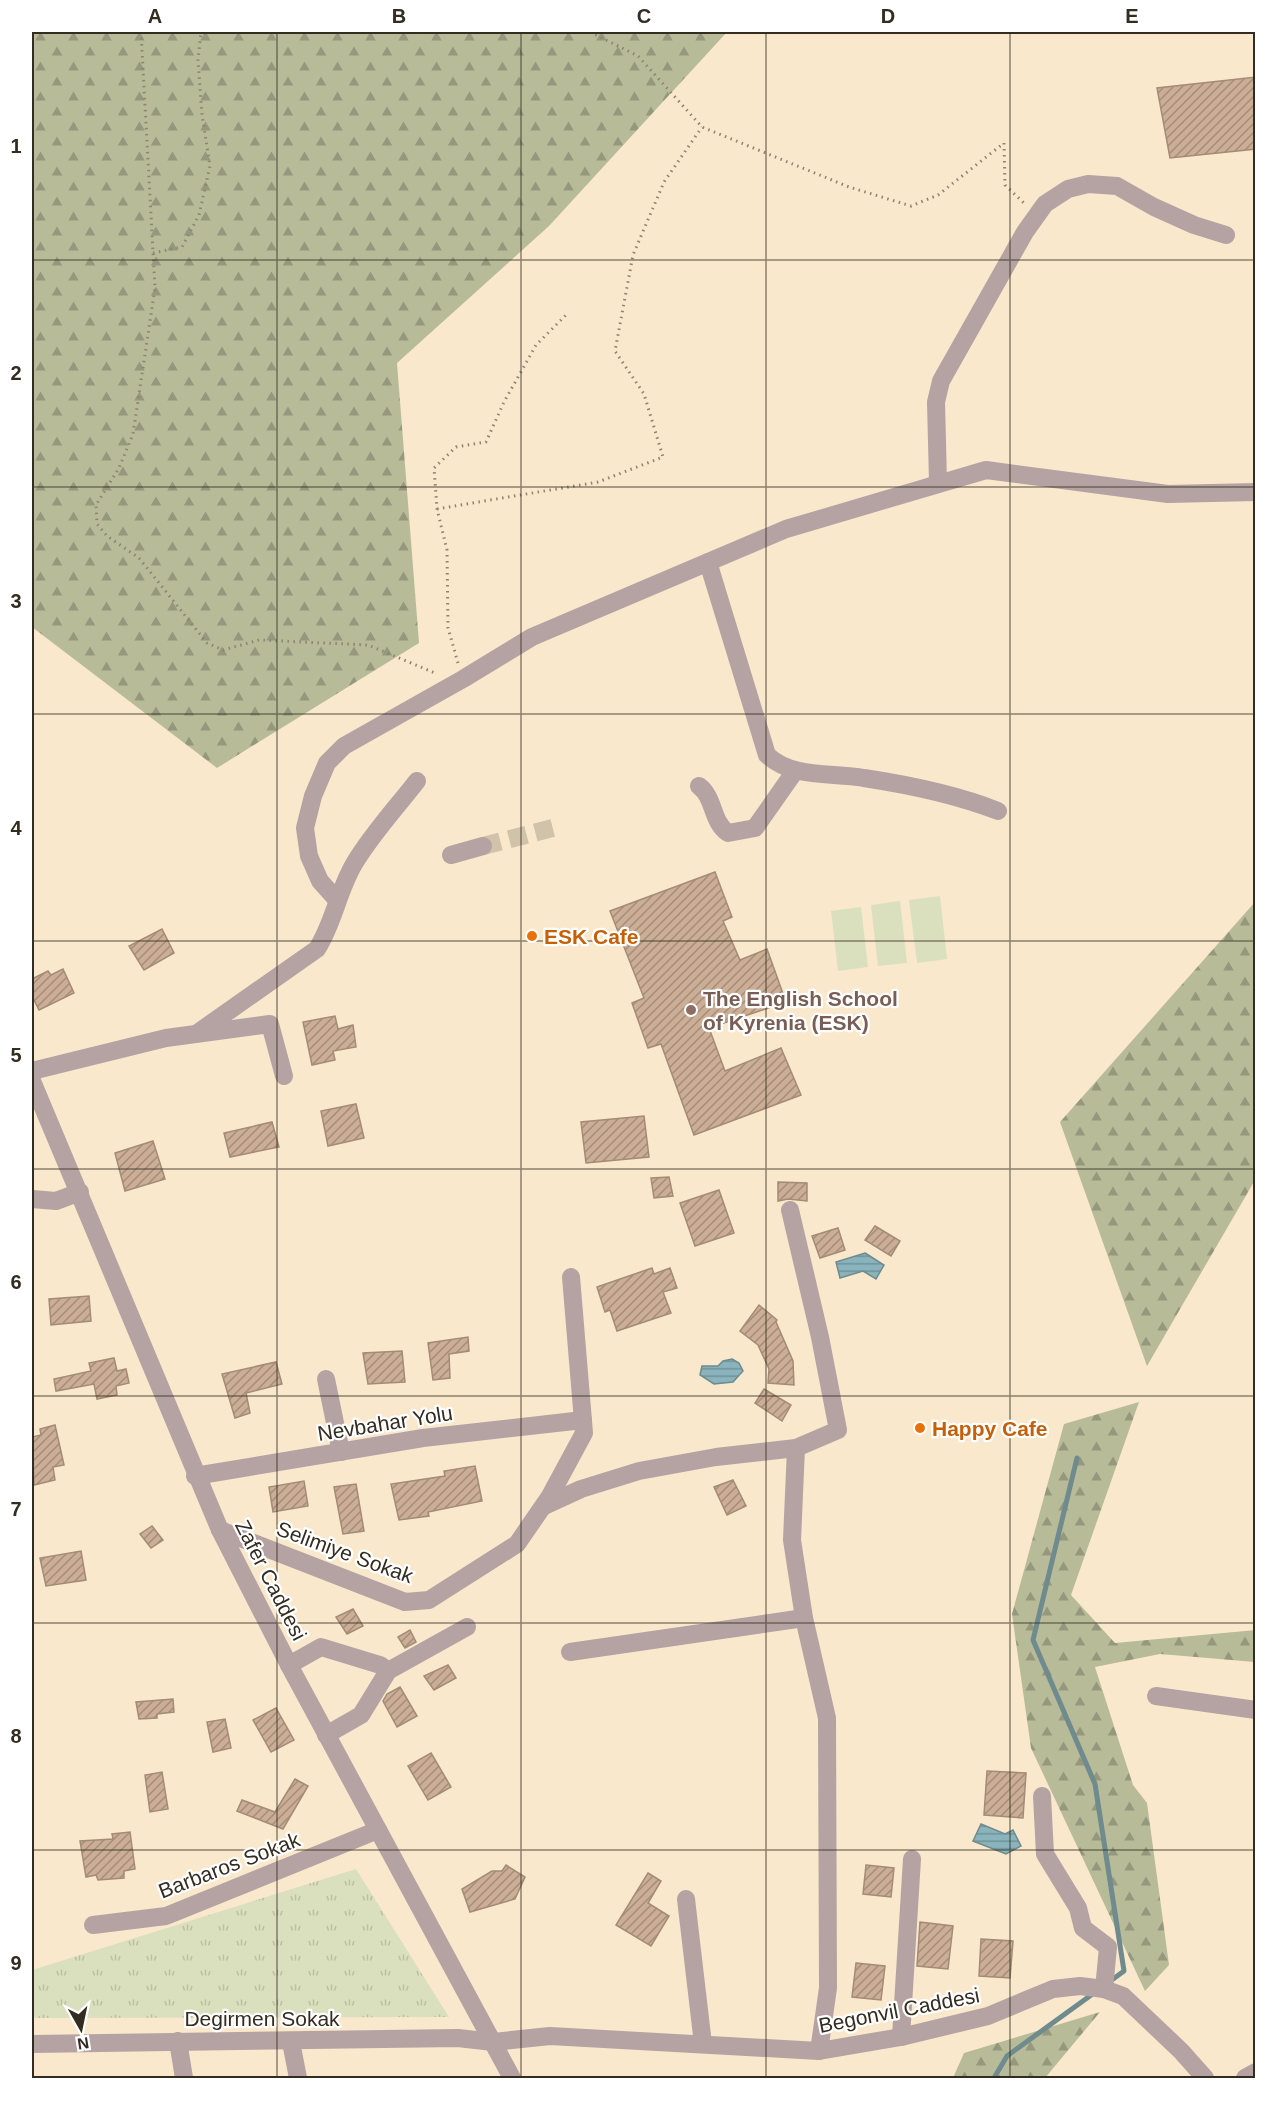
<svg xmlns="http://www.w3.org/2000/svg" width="1287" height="2110" font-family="Arial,sans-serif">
	<defs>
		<pattern id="grass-tufts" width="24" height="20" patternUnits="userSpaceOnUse" patternTransform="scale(1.5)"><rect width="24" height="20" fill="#dadfbd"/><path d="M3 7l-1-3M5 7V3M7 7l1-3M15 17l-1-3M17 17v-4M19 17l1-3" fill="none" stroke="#bcc0a2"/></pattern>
		<pattern id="forest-firs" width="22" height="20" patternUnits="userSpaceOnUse" patternTransform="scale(1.5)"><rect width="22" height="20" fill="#b7bb98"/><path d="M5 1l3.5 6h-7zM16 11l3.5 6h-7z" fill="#95987c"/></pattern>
		<pattern id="water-rules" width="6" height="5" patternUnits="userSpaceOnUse" patternTransform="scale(1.5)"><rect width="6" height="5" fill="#89b4bd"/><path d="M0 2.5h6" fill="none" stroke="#719399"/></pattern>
		<pattern id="building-hatch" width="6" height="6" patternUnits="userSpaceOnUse" patternTransform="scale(1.5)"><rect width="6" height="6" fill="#cbae95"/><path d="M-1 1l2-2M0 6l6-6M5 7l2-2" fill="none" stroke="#a58e79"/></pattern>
	</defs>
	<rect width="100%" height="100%" fill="#f9e8cc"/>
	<path fill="url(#grass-tufts)" d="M356,1869l93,148 -417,1v-48z"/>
	<g fill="url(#forest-firs)">
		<path d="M32,32h695l-178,194 -152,137 22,280 -202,125 -185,-141z"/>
		<path d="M1255,902v278l-108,186 -87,-244z"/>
		<path d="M1139,1402l-68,193 44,48 141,-13 -1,32 -95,-8 -65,13 38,118 14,18 22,162 -24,26 -114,-243 -19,-134 52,-190z"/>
		<path d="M1100,2012l-55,66h-92l11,-25z"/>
	</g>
	<g fill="#dadfbd">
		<path d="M940,896l7,63 -30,4 -8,-63z"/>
		<path d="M900,901l7,62 -29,3 -7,-61z"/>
		<path d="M861,907l7,60 -30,4 -7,-60z"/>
	</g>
	<g fill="url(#water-rules)" stroke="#6f8b8e" stroke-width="1.5">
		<path d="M865,1253l19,12 -8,14 -13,-8 -23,7 -4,-16z"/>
		<path d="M732,1359l7,4 4,8 -10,11 -19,2 -14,-9 2,-9h16l5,-5z"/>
		<path d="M981,1824l24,10 8,-4 8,16 -15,8 -33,-13z"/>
	</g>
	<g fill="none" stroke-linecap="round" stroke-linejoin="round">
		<g stroke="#6f8b8e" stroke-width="5">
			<path d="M1077,1458l-44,182 62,144 29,187 -15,11"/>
			<path d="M994,2078l13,-22 87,-63"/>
		</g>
	</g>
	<g fill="url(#building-hatch)" stroke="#a38b76" stroke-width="1.5">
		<path d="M1256,77v72l-86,9 -13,-70z"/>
		<path d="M715,872l17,45 -9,4 17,39 27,-11 19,53 -77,26 16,43 56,-23 20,47 -107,40 -33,-91 -13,4 -16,-45 12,-5 -34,-87z"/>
		<path d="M162,929l12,24 -30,17 -15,-24z"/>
		<path d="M63,969l11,24 -35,17 -7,-14v-17l16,-8 3,4z"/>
		<path d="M335,1016l3,13 15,-4 3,22 -23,4 2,9 -23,5 -9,-43z"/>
		<path d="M356,1104l8,34 -36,8 -7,-35z"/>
		<path d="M644,1116l5,41 -63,6 -5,-41z"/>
		<path d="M272,1122l7,25 -49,10 -6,-24z"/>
		<path d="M153,1141l12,38 -40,12 -10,-38z"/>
		<path d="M669,1177l4,19 -19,2 -3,-20z"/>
		<path d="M778,1182l29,1v18l-19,-2 -10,2z"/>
		<path d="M719,1190l15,43 -39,13 -15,-43z"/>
		<path d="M875,1226l25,15 -9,15 -26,-16z"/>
		<path d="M838,1228l7,22 -25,8 -8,-22z"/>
		<path d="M652,1268l2,6 16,-6 7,20 -14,4 8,21 -54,18 -7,-21 -5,2 -8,-25z"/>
		<path d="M89,1296l2,25 -40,4 -2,-26z"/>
		<path d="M759,1305l18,15 -1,2 17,39 1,24 -26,-2 1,-14 -11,-24 -18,-14z"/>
		<path d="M468,1337l1,14 -20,3 1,24 -17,2 -5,-37z"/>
		<path d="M402,1351l3,31 -37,2 -5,-31z"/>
		<path d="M114,1358l3,13 9,-2 3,14 -13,3 1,9 -20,4 -3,-15 -38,7 -2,-12 37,-8 -2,-8z"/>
		<path d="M276,1362l6,22 -36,9 4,20 -15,5 -13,-44z"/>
		<path d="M764,1389l27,16 -9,16 -27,-18z"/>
		<path d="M55,1425l9,40 -11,2 2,13 -21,5 -2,-48 9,-2 -1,-6z"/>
		<path d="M475,1466l7,35 -54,11 1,4 -30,4 -8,-36 54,-8 -1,-5z"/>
		<path d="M733,1480l13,26 -19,9 -13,-28z"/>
		<path d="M304,1481l4,25 -35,6 -4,-25z"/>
		<path d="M356,1484l8,47 -21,3 -9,-47z"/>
		<path d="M152,1526l11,14 -12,8 -11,-14z"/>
		<path d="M81,1551l5,29 -40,6 -6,-28z"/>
		<path d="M353,1609l10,17 -16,8 -11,-17z"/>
		<path d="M410,1630l6,12 -11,6 -7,-11z"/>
		<path d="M448,1665l8,13 -22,12 -10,-14z"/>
		<path d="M400,1687l17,29 -20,11 -14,-26 4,-7z"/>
		<path d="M173,1699l1,13 -17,2v4l-18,1 -3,-17z"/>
		<path d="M276,1708l18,32 -23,12 -18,-32z"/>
		<path d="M225,1719l6,29 -18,4 -6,-30z"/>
		<path d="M431,1753l20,34 -23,13 -20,-34z"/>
		<path d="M987,1771l39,2 -3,45 -39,-3z"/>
		<path d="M162,1772l6,37 -18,3 -5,-37z"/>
		<path d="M295,1779l13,7 -25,43 -46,-18 5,-11 33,12z"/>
		<path d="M130,1832l5,37 -11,2v7l-26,2 -2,-5 -10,2 -6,-36 33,-2 -1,-5z"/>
		<path d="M506,1865l19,12 -10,22 -45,13 -8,-23 30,-18h10z"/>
		<path d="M866,1865l28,3 -3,29 -28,-3z"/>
		<path d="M648,1873l13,8 -13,22 21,13 -18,30 -35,-21z"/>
		<path d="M920,1922l33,4 -5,43 -31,-3z"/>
		<path d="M981,1939l32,2 -3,37 -31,-2z"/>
		<path d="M856,1963l29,3 -4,34 -29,-3z"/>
	</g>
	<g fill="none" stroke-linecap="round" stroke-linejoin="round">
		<path stroke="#d1c2aa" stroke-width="18" stroke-dasharray="18 9" stroke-linecap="butt" d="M483,846l70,-18"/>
		<g stroke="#8f8471" stroke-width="3" stroke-dasharray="1.5 4.5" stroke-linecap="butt">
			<path d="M141,32l14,256 -22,146 -14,34 -23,37 1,19 10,12 32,22 68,85 16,7 36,-10 109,5 67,28"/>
			<path d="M590,32l48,24 64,71 147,60 62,19 27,-11 66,-52"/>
			<path d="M1004,143l1,42 20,19"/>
			<path d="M153,253l29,-6 17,-32 11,-49 -8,-51 -4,-55 3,-28"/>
			<path d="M437,509l161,-27 65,-25 -19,-63 -29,-43 18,-96 31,-73 38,-55"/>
			<path d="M458,663l-10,-35 -1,-78 -10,-41 -3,-41 22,-21 30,-5 18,-40 32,-57 32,-32"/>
		</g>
		<g stroke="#b5a2a2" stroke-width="18">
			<path d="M938,482l-2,-80 5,-21 84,-149 20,-28 23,-15 20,-5 29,2 37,21 40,18 32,10"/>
			<path d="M708,562l59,193c26,24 64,17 97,23 46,7 91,16 134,33"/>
			<path d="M699,786c16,12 12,35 29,47l27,-5 40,-57"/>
			<path d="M451,855l32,-9"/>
			<path d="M337,900l-17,-19 -11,-25 -4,-28 8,-32 14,-33 17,-17 119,-67 69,-42 254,-108 200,-59 182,24 88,-2"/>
			<path d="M196,1034l121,-85c17,-27 21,-58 37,-85 17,-29 42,-56 63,-83"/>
			<path d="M32,1071l134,-33 104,-14 14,52"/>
			<path d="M32,1081l188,449 69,135 223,413"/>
			<path d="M32,1199l24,2 24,-9"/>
			<path d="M326,1379l15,73"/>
			<path d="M796,1448l-4,92 12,78 23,100 1,270 -9,63"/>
			<path d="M195,1476l228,-38 160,-18"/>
			<path d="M544,1506l37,-17 58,-18 77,-14 80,-9 42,-18 -18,-93 -30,-127"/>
			<path d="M220,1530l185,72 24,-2 88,-56 33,-48 34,-63 -13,-156"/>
			<path d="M570,1652l234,-34"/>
			<path d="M289,1665l32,-18 59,18 8,6"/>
			<path d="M1156,1696l100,14"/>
			<path d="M326,1735l35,-20 27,-44 79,-44"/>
			<path d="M1042,1796l3,58 33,54 5,20 25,19 -4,42"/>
			<path d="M686,1899l17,145"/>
			<path d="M93,1925l73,-9 212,-86"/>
			<path d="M901,2037l11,-178"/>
			<path d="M178,2041l6,37"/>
			<path d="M291,2042l7,36"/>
			<path d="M32,2044l426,-6 35,4 57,-6 269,15 82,-14 87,-21 65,-27 27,-3 24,3 19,7 58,55 24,27"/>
			<path d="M1245,2078l11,-6"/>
		</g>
	</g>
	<path fill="none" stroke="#322c21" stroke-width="1.5" stroke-opacity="0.55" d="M277,32v2046M521,32v2046M766,32v2046M1010,32v2046M32,260h1224M32,487h1224M32,714h1224M32,941h1224M32,1169h1224M32,1396h1224M32,1623h1224M32,1850h1224"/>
	<g fill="#e8710a" stroke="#fff" stroke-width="2">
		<circle cx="532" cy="936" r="6"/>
		<circle cx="920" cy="1428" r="6"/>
	</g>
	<circle fill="#8d6e63" stroke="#fff" stroke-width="2" cx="691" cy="1010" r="6"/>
	<g text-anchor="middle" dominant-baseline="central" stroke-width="4.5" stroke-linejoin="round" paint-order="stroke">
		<g font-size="21" font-weight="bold" fill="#c56008" stroke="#fff" text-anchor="start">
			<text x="544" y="936">ESK Cafe</text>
			<text x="932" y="1428">Happy Cafe</text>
		</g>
		<g font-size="21" font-weight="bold" fill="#785e54" stroke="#fff" text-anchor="start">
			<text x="703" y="998">The English School<tspan x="703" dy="24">of Kyrenia (ESK)</tspan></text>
		</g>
		<g font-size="21" fill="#322c21" stroke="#fff">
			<text transform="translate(385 1423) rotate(-9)">Nevbahar Yolu</text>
			<text transform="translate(345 1552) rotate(20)">Selimiye Sokak</text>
			<text transform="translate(271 1580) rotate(63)">Zafer Caddesi</text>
			<text transform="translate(229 1865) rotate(-21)">Barbaros Sokak</text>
			<text transform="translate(899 2010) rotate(-11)">Begonvil Caddesi</text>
			<text x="262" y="2018">Degirmen Sokak</text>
		</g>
	</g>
	<rect width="1287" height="2110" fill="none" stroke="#ffffff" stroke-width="66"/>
	<g transform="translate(81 2029) rotate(171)" stroke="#ffffff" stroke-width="4.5" paint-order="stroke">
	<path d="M0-4.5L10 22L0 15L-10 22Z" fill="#322c21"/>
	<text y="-9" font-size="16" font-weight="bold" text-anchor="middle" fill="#322c21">N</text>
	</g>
	<rect x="33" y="33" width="1221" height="2044" fill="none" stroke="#322c21" stroke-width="2"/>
	<g font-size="20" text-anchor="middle" font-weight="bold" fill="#322c21">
		<text x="155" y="23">A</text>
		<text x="399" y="23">B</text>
		<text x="644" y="23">C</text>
		<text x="888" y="23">D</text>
		<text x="1132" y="23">E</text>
		<text x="16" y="153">1</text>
		<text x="16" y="380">2</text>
		<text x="16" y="608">3</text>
		<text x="16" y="835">4</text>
		<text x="16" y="1062">5</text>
		<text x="16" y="1289">6</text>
		<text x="16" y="1516">7</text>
		<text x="16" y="1743">8</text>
		<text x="16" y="1970">9</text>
	</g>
</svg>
